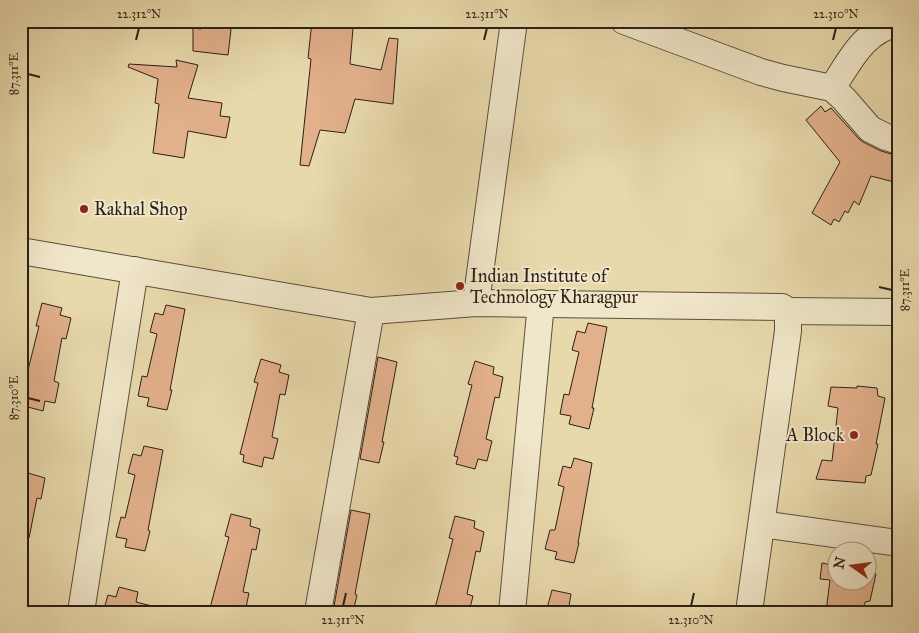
<svg xmlns="http://www.w3.org/2000/svg" width="919" height="633" font-family="'IM FELL Great Primer',serif">
	<rect width="100%" height="100%" fill="#e8d9ac"/>
	<filter id="stains"><feTurbulence type="fractalNoise" baseFrequency=".004" numOctaves="4"/><feColorMatrix values="0 0 0 0 .2 0 0 0 0 .09 0 0 0 0 .02 0 0 0 .5 -.17"/></filter>
	<radialGradient id="worn" r=".72"><stop offset=".6" stop-color="#630" stop-opacity="0"/><stop offset="1" stop-color="#630" stop-opacity=".3"/></radialGradient>
	<g fill="#e2b08b" stroke="#2c1f17">
		<path d="M202,21h30l-4,34 -35,-4v-23l8,1z"/>
		<path d="M312,21h10l31,7 -3,36 31,6 8,-32 9,1 -5,65 -38,-5 -10,34 -25,-3 -11,36 -9,-1 11,-106 -3,-1z"/>
		<path d="M176,60l22,5 -10,33 34,5 -2,13 10,1 -4,21 -38,-7 -4,27 -31,-5 6,-49 -4,-1 3,-24 -30,-12 1,-3 48,3z"/>
		<path d="M821,106l4,6 6,-4 28,31 4,3 18,9 17,5v27l-27,-7 -12,29 -5,-4 -6,12 -3,-2 -6,11 -5,-3 -3,6 -19,-12 28,-51 -34,-42z"/>
		<path d="M42,303l20,5 -2,7 11,3 -5,21 -4,-1 -8,43 5,2 -4,20 -10,-2 -2,10 -19,-5 2,-7 -5,-1 18,-72h-3z"/>
		<path d="M166,305l19,4 -15,81h2l-5,20 -20,-4 2,-8 -11,-2 4,-20 5,1 10,-43 -7,-2 5,-19 8,2z"/>
		<path d="M588,323l19,4 -15,81h2l-5,21 -20,-5 2,-8 -11,-2 4,-20 5,1 10,-43 -7,-2 5,-19 8,2z"/>
		<path d="M378,357l19,5 -15,80h2l-5,21 -19,-4z"/>
		<path d="M261,359l20,6 -2,7 10,3 -4,20 -5,-1 -8,43 6,2 -5,20 -9,-2 -2,10 -19,-5 1,-7 -4,-1 18,-71 -4,-1z"/>
		<path d="M475,361l19,6 -1,7 10,3 -4,21 -4,-1 -9,42 6,2 -5,20 -9,-2 -3,10 -19,-5 2,-7 -4,-1 18,-71 -4,-1z"/>
		<path d="M857,386l20,2 1,8 7,2 -9,46h2l-7,31 -5,1 -1,7 -49,-4 6,-19 10,1 6,-53 -10,-2 3,-19 26,1z"/>
		<path d="M144,446l19,4 -15,80 2,1 -5,20 -20,-4 2,-8 -11,-2 5,-20 4,1 10,-43 -7,-2 5,-19 8,2z"/>
		<path d="M574,458l18,5 -14,80h1l-5,20 -19,-4 2,-7 -12,-3 5,-19h5l9,-43 -6,-2 5,-19 8,2z"/>
		<path d="M21,471l24,7 -4,21 -4,-1 -8,40 -8,-1z"/>
		<path d="M351,510l19,4 -15,80 2,1 -4,17h-20z"/>
		<path d="M231,514l20,5 -1,7 10,3 -4,21 -4,-1 -9,43 6,1 -4,19h-31l1,-2 -5,-2 19,-71 -4,-1z"/>
		<path d="M455,516l20,5 -1,7 10,4 -4,20 -4,-1 -9,43 6,2 -4,16h-35l19,-73 -4,-1z"/>
		<path d="M822,563l14,3v14h30v-8l10,2 -6,27 -5,1 -1,10h-38l4,-32 -10,-1z"/>
		<path d="M119,587l19,5 -2,10 16,4 -1,6h-48l5,-17 8,2z"/>
		<path d="M552,590l19,4 -3,18h-22z"/>
	</g>
	<g fill="none" stroke-linecap="round" stroke-linejoin="round">
		<g stroke="#5b4e3c" stroke-width="28">
			<g id="minor">
				<path d="M624,21l137,51 22,6 49,10 12,11 26,30 16,8 12,4"/>
				<path d="M832,88c19,-28 30,-56 66,-65"/>
				<path d="M21,251l350,60 105,-8 306,4 5,4 1,9v11l-39,281"/>
				<path d="M476,303l38,-282"/>
				<path d="M787,311l111,1"/>
				<path d="M762,524l136,19"/>
				<path d="M81,612l54,-342"/>
				<path d="M318,612l53,-301"/>
				<path d="M512,612l29,-309"/>
			</g>
		</g>
		<use href="#minor" stroke="#f0e6c9" stroke-width="26"/>
	</g>
	<path fill="none" stroke="#2c1f17" stroke-width="2" d="M136,40l3,-12M484,40l3,-12M833,40l3,-12M28,74l12,3M879,287l13,3M28,398l12,3M343,606l3,-13M691,606l3,-13"/>
	<g fill="#8f2418" stroke="#f0e6c9" stroke-width="2">
		<circle cx="84" cy="209" r="5"/>
		<circle cx="460" cy="286" r="5"/>
		<circle cx="854" cy="435" r="5"/>
	</g>
	<g text-anchor="middle" dominant-baseline="central" stroke-width="4" stroke-linejoin="round" paint-order="stroke">
		<g font-size="18" fill="#2c1f17" stroke="#f0e6c9" text-anchor="start">
			<text x="94" y="209">Rakhal Shop</text>
			<text x="470" y="276">Indian Institute of<tspan x="470" dy="21">Technology Kharagpur</tspan></text>
			<text x="844" y="435" text-anchor="end">A Block</text>
		</g>
	</g>
	<rect width="919" height="633" fill="none" stroke="#e8d9ac" stroke-width="55"/>
	<g transform="translate(852 566) rotate(284)"><circle r="24" fill="#f0e6c9" stroke="#a29682"/>
	<path d="M0-4L9 19L0 12L-9 19Z" fill="#8f2418"/>
	<text y="-8" font-size="14" font-weight="bold" text-anchor="middle" fill="#2c1f17">N</text>
	</g>
	<rect x="28" y="28" width="864" height="578" fill="none" stroke="#2c1f17" stroke-width="2"/>
	<g font-size="12" text-anchor="middle" fill="#2c1f17">
		<text x="139" y="18">22.312°N</text>
		<text x="487" y="18">22.311°N</text>
		<text x="836" y="18">22.310°N</text>
		<text transform="translate(14 74) rotate(-90)" y="4">87.311°E</text>
		<text transform="translate(905 290) rotate(-90)" y="4">87.311°E</text>
		<text transform="translate(14 398) rotate(-90)" y="4">87.310°E</text>
		<text x="343" y="624">22.311°N</text>
		<text x="691" y="624">22.310°N</text>
	</g>
	<rect width="100%" height="100%" filter="url(#stains)"/>
	<rect width="100%" height="100%" fill="url(#worn)"/>
</svg>
